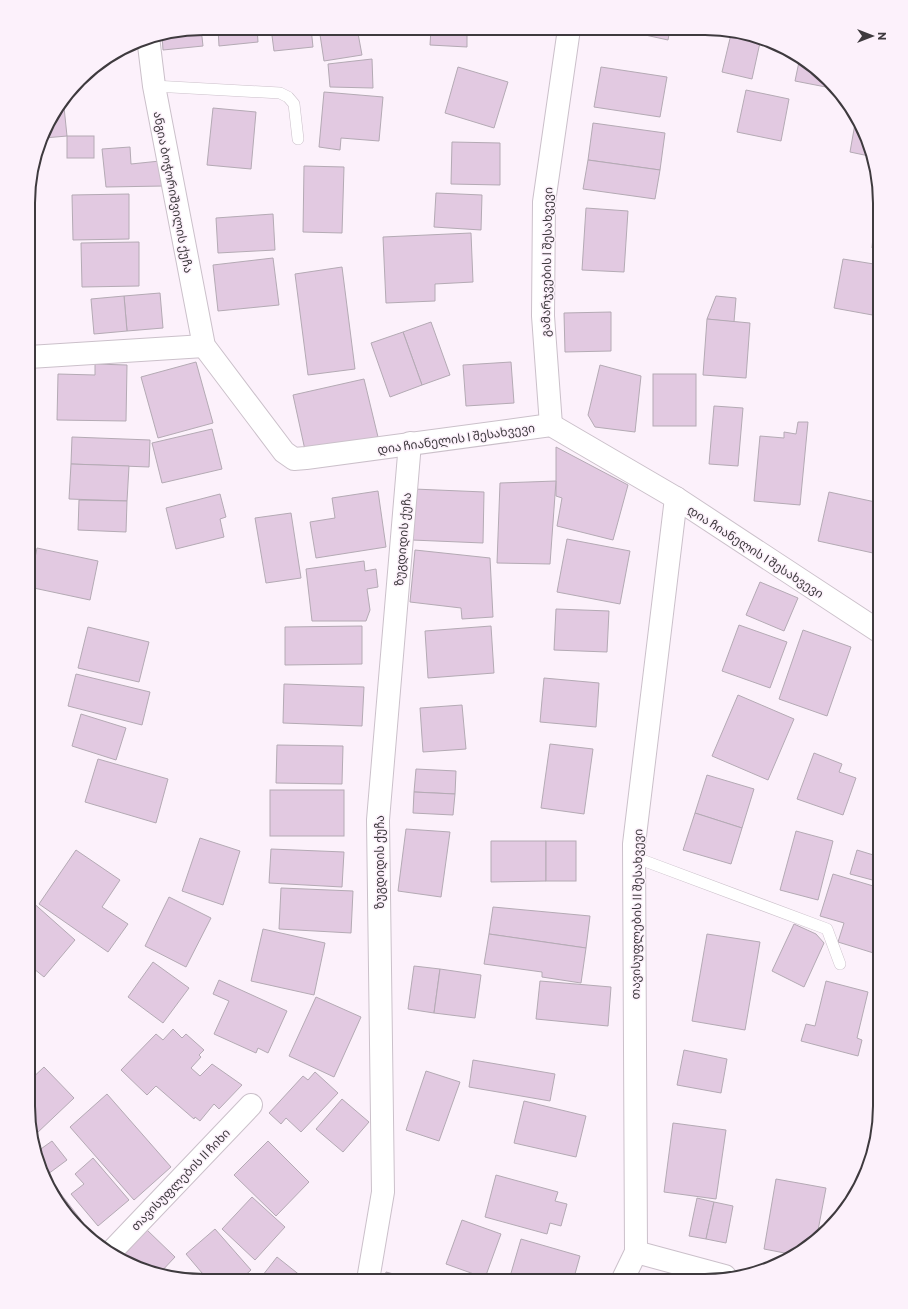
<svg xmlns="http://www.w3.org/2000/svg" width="908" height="1309" font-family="Commissioner,'Noto Sans Georgian',sans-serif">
	<rect width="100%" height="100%" fill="#fcf1fb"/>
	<g fill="#e2c9e1" stroke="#b4aab4">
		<path d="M201,28l2,18 -40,4 -1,-15z"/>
		<path d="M218,28h39l1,14 -39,4z"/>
		<path d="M271,28h40l2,19 -39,4z"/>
		<path d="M319,28h38l5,27 -38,6z"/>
		<path d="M431,29h36v18l-37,-2z"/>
		<path d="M628,29h42l-2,11 -41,-9z"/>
		<path d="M732,30l29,8 -9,41 -30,-7z"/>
		<path d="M800,57l12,7 19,24 -36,-7z"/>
		<path d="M372,59l1,29 -43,-1 -2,-23z"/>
		<path d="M458,67l50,15 -14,46 -49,-15z"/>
		<path d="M601,67l66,10 -7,40 -66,-10z"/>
		<path d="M746,90l43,9 -8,42 -44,-9z"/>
		<path d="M324,92l59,5 -4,44 -38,-3 -1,12 -21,-3z"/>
		<path d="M58,107h6l3,29 -23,2 7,-22z"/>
		<path d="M213,108l43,4 -5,57 -44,-4z"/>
		<path d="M856,118l6,8 7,30 -19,-4z"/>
		<path d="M593,123l72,10 -5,37 -72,-10z"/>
		<rect x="67" y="136" width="27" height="22"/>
		<path d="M452,142l48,1v42l-49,-1z"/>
		<path d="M130,147l1,17 29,-3 4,25 -58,1 -4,-38z"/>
		<path d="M588,160l72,10 -5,29 -72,-10z"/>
		<path d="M304,166l40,1 -2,66 -39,-1z"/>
		<path d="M877,191l3,11v47l-8,-1z"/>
		<path d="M436,193l46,2 -1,35 -47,-3z"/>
		<path d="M129,194v45l-56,1 -1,-45z"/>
		<path d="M586,208l42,3 -4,61 -42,-2z"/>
		<path d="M273,214l2,36 -57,3 -2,-35z"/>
		<path d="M471,233l2,49 -38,2v17l-49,2 -3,-66z"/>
		<path d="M139,242v44l-57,1 -1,-44z"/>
		<path d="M273,258l6,47 -61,6 -5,-46z"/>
		<path d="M843,259l37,6v41l-2,10 -44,-8z"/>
		<path d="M342,267l13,102 -47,6 -13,-101z"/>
		<path d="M160,293l3,35 -36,3 -3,-35z"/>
		<path d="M124,296l3,35 -33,3 -3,-35z"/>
		<path d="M716,296l20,2 -2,24 -27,-3z"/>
		<path d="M611,312v39l-46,1 -1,-39z"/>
		<path d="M707,319l43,4 -4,55 -43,-3z"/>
		<path d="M431,322l19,53 -28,10 -19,-53z"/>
		<path d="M403,332l19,53 -32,12 -19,-54z"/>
		<path d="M196,362l17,61 -55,15 -17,-61z"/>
		<path d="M511,362l3,41 -48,3 -3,-41z"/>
		<path d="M95,364l32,1 -1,56 -69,-1 1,-46 37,1z"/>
		<path d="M600,365l41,11 -6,56 -40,-5 -7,-12z"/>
		<rect x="653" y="374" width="43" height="52"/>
		<path d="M364,379l14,58 -73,13 -12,-55z"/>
		<path d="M714,406l29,2 -5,58 -29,-2z"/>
		<path d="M798,422h10l-8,83 -46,-4 6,-65 24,2v-6l12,2z"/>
		<path d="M212,429l10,40 -60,14 -10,-40z"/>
		<path d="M72,437l78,3 -1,27 -78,-3z"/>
		<path d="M556,447l72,38 -15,55 -56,-14 5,-28 -6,-2z"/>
		<path d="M71,464l58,2 -2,35 -58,-2z"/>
		<path d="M556,481l-6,83 -53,-1 3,-80z"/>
		<path d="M414,489l70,3 -1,51 -71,-3z"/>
		<path d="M378,491l8,56 -70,11 -6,-36 25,-4 -3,-20z"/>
		<path d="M829,492l51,11v19l-7,31 -55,-12z"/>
		<path d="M220,494l6,23 -6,2 4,18 -48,12 -10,-41z"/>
		<path d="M79,500l48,1 -1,31 -48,-2z"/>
		<path d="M291,513l10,65 -35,5 -11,-65z"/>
		<path d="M567,539l63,12 -10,53 -63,-12z"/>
		<path d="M37,548l61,13 -8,39 -61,-13z"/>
		<path d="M415,550l75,8 3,59 -31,2 -1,-11 -51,-6z"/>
		<path d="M364,561l1,10 11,-2 2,18 -11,2 3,21 -4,11h-54l-6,-52z"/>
		<path d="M760,582l38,16 -14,33 -38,-16z"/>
		<path d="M556,609l53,2 -2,41 -53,-2z"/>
		<path d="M739,625l48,17 -17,46 -48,-17z"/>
		<path d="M362,626v38l-77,1v-38z"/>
		<path d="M491,626l3,47 -66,5 -3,-47z"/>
		<path d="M88,627l61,15 -10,40 -61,-14z"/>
		<path d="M803,630l48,17 -24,69 -48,-17z"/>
		<path d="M76,674l74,18 -8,33 -74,-19z"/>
		<path d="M544,678l55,5 -3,44 -56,-5z"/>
		<path d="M284,684l80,3 -2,39 -79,-3z"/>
		<path d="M738,695l56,24 -26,61 -56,-24z"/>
		<path d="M462,705l4,44 -43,3 -3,-44z"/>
		<path d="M81,714l45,14 -10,32 -44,-14z"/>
		<path d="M550,744l43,5 -9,65 -43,-6z"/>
		<path d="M277,745l66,1 -1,38 -66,-1z"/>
		<path d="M814,753l28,11 -3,8 17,6 -13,37 -46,-16z"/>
		<path d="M98,759l70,20 -12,44 -71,-21z"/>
		<path d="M416,769l40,2 -1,23 -41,-2z"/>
		<path d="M707,775l47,14 -12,39 -47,-15z"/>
		<rect x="270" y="790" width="74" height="46"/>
		<path d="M414,792l41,2 -2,21 -40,-2z"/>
		<path d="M695,813l47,15 -11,36 -48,-14z"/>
		<path d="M406,829l44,3 -9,65 -43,-6z"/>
		<path d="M796,831l37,10 -15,59 -38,-10z"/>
		<path d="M200,838l40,13 -17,54 -41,-14z"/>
		<path d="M491,841h55v40l-55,1z"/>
		<rect x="546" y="841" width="30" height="40"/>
		<path d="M271,849l73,3 -2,35 -73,-4z"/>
		<path d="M76,850l44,30 -18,27 26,17 -20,28 -69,-48z"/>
		<path d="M857,850l23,7v25l-30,-8z"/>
		<path d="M833,874l47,14v67l-42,-13 6,-19 -24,-7z"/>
		<path d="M281,888l72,3 -2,42 -72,-4z"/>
		<path d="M169,897l42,21 -25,49 -41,-21z"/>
		<path d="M30,900l45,40 -31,37 -16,-13v-62z"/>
		<path d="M493,907l97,9 -4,32 -97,-14z"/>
		<path d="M794,924l22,10 8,9 -20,44 -32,-16z"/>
		<path d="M263,929l62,14 -11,52 -63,-14z"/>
		<path d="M489,934l97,14 -5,35 -39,-6v-5l-58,-8z"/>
		<path d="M707,934l53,8 -15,88 -53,-9z"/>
		<path d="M153,962l36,26 -26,35 -35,-26z"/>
		<path d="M414,966l26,3 -6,44 -26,-4z"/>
		<path d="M440,969l41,6 -6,43 -41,-5z"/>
		<path d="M219,980l68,31 -19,42 -10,-5 -2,5 -42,-19 15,-33 -16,-7z"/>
		<path d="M540,981l71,6 -3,39 -72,-7z"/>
		<path d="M826,981l42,11 -11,46 5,2 -4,16 -57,-15 5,-17 9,2z"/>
		<path d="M316,997l45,20 -27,60 -45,-21z"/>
		<path d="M173,1029l9,9 4,-4 18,16 -5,5 2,2 -10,11 9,8 12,-12 30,21 -23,24 -5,-5 -14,17 -5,-4 -1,2 -38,-33 -9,9 -26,-25 35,-36 7,6z"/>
		<path d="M880,1034v19l-5,-1z"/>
		<path d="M684,1050l43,9 -6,34 -44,-8z"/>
		<path d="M473,1060l82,14 -5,27 -81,-14z"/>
		<path d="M44,1067l30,31 -38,36 -2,-2 -6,-26v-24z"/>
		<path d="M426,1071l34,11 -21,59 -33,-11z"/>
		<path d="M315,1072l23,21 -37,39 -15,-14 -5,6 -12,-11 34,-37 5,4z"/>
		<path d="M107,1094l64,73 -37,33 -64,-73z"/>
		<path d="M342,1099l27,23 -26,30 -27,-23z"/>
		<path d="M524,1101l62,15 -10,41 -62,-14z"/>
		<path d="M673,1123l53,7 -10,69 -52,-7z"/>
		<path d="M876,1129l1,1 -6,33 -10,18h-2z"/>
		<path d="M52,1141l15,19 -23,17 -6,-26z"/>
		<path d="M268,1141l41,41 -33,34 -42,-41z"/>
		<path d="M93,1158l36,42 -31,26 -27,-32 13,-10 -9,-10z"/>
		<path d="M496,1175l62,17 -3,9 12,3 -6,22 -11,-3 -3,11 -62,-17z"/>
		<path d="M47,1176l34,44 -3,3 -32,-40 -2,-6z"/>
		<path d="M776,1179l50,9 -10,53 -21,14 -31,-6z"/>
		<path d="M252,1197l33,30 -30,33 -33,-31z"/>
		<path d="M697,1198l17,4 -8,37 -17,-3z"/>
		<path d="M714,1202l19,4 -7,37 -20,-4z"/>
		<path d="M462,1220l39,14 -16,44 -39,-14z"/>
		<path d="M215,1229l36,41 -11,10h-32l-22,-26z"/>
		<path d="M147,1230l28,27 -16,17 -23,-6 -16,-9z"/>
		<path d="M521,1239l59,17 -7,25 -64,-1z"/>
		<path d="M277,1257l29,23h-47z"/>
		<path d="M386,1272l23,6v2h-25z"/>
	</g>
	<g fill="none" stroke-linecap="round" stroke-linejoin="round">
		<g stroke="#cbc0ca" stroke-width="12">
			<g id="service">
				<path d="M154,86l126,7 8,4 6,7 4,35"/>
				<path d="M634,857l193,72 13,35"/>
			</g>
		</g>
		<g stroke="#cbc0ca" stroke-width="24">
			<g id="minor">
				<path d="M148,37l6,49 50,260 80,106 10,7 12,-1 245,-33 125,73 204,134"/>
				<path d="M29,357l175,-11"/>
				<path d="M551,425l-8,-109 1,-114 25,-173"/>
				<path d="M636,1252l89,24"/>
				<path d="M110,1253l141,-148"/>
				<path d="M368,1280l15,-88 -5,-372 32,-377"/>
				<path d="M622,1281l14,-29 -2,-408 42,-346"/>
			</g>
		</g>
		<use href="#service" stroke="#fff" stroke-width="11"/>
		<use href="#minor" stroke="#fff" stroke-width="22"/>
	</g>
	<g text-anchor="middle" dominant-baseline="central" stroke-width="3" stroke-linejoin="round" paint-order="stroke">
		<g font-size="12" fill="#3e3a3e" stroke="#fcf1fb">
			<text transform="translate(174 192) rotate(79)">ანგია ბოჭორიშვილის ქუჩა</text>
			<text transform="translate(546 262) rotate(-89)">გამარჯვების I შესახვევი</text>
			<text transform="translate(456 438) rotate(-8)">დია ჩიანელის I შესახვევი</text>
			<text transform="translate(402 539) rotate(-85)">ზუგდიდის ქუჩა</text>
			<text transform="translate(756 551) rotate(33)">დია ჩიანელის I შესახვევი</text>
			<text transform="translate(379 862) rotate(-90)">ზუგდიდის ქუჩა</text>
			<text transform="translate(636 914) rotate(-89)">თავისუფლების II შესახვევი</text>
			<text transform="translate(180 1179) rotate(-46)">თავისუფლების II ჩიხი</text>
		</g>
	</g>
	<path d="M0 0H908V1309H0ZM203 35H705A168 168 0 0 1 873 203V1106A168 168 0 0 1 705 1274H203A168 168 0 0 1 35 1106V203A168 168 0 0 1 203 35Z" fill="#fcf1fb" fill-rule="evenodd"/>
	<path fill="none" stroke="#3e3a3e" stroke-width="2" d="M203 35H705A168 168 0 0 1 873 203V1106A168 168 0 0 1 705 1274H203A168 168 0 0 1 35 1106V203A168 168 0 0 1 203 35Z"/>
	<g transform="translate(872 36) rotate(90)" stroke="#fcf1fb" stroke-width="3" paint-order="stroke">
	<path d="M0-3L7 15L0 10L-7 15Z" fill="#3e3a3e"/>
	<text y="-6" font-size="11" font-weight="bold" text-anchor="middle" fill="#3e3a3e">N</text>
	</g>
</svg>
